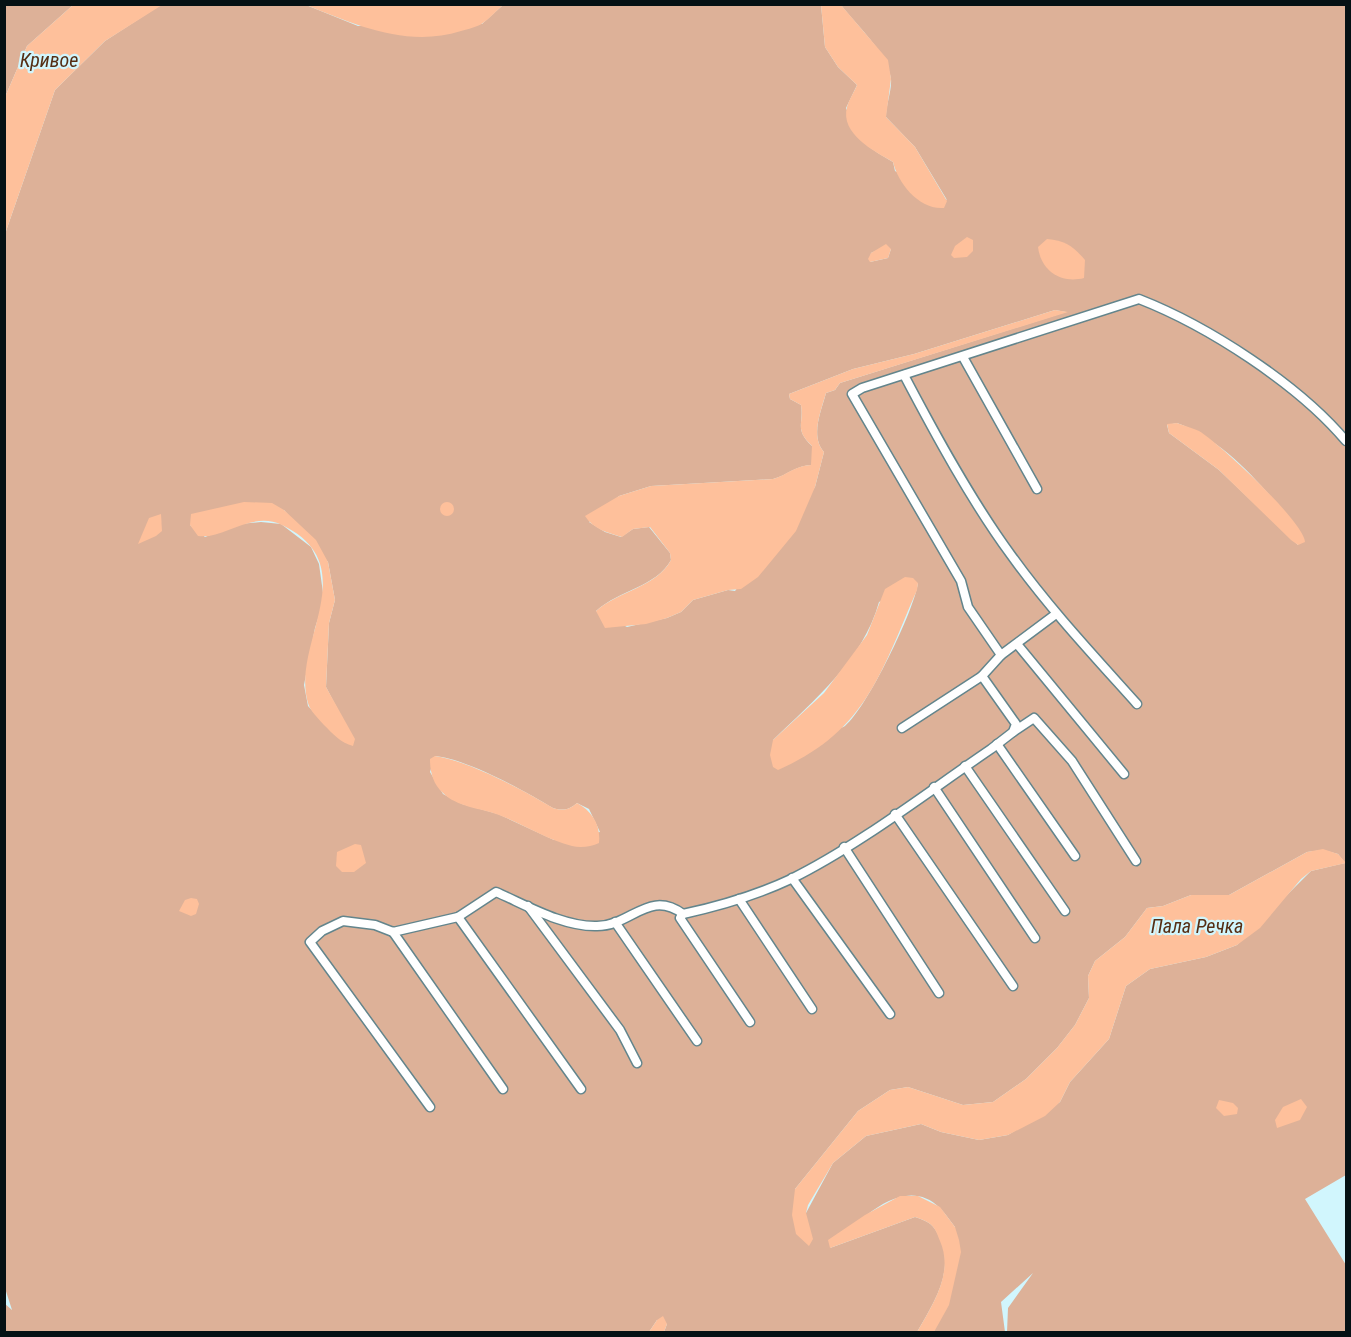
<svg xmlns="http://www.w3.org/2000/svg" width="1351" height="1337" font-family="'Roboto Condensed',sans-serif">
	<rect width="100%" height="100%" fill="#d1f6fd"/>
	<g fill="#ddb198" fill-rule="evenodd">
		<path d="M162,4l144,1 52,21 124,-2 21,-19h318l4,42 13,20 19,18 -11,23c13,33 16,36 47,54l2,9 52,29 -32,-53 -29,-30c0,-12 6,-27 5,-38 -3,-26 -35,-54 -50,-74h505v1170l-41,24 41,66v67h-339l1,-24 25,-35 -32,29 4,30h-71l21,-105c-5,-6 -9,-13 -15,-19 -37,-36 -83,15 -110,40l85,-31c17,6 19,8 26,24 13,32 -8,63 -24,91h-253l3,-8 -10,-4 -8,12h-644l-1,-29 8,7 -8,-25 1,-1051 50,-144 50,-49zM880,249h11l-3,9 -18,4 1,-9zM1055,310l11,2 -226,71 -5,7 -9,3c-5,19 -16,43 -2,59l-9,35 -80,104 -7,-1 -35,10 -12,12 -14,6 -40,9 -31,-16c23,-21 60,-24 75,-51l-1,-7 -21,-26 -16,2 -12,8 -16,-5 -16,-10 30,-26 32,-10 122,-7c15,-4 23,-14 39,-14v-19c-18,-17 -8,-22 -11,-41l-11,-6 -1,-5 64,-25 61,-15zM1177,423c51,19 87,65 121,106v16l-79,-75 -50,-37 -2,-8zM284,510l44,52 7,38 -6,23 -3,64 12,23 -4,24 -26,-28 -4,-21 11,-57 9,-28 -5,-36 -8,-17 -30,-23 -20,-2 -22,2 -34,13 -15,-12zM918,583c-4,28 -51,125 -73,143 -7,6 -59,12 -72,14 41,-40 90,-80 106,-138zM435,756c32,3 90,35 118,52 10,3 16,2 24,-5l12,6 11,23 -46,8 -56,-26 -36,-10 -19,-10 -13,-22zM1323,850l15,4 7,9 -34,8 -74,74 -31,12 -56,12 -24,17 -17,53 -39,43 -10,20 -52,33 -29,5 -38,-8 -20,-8 -55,12 -33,27 -27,50 -11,-24 63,-78 32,-21 18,-3 55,18 30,-3 33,-23 31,-31 18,-23 14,-27 -1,-22 7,-15 30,-24 22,-29 16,-2 28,-11h38l78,-43z"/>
		<path d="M4,5h69l-46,41 -22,51z"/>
	</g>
	<g fill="#fec09b">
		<path d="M73,5h89l-57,36 -50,49 -50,144v-137l22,-51z"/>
		<path d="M306,5h197c-7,6 -13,13 -20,18 -6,4 -15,6 -22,8 -54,17 -105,-6 -155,-26z"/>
		<path d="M821,5h20l47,55 3,19 -5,38 29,30 32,54 -3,7c-25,2 -46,-25 -51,-46 -19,-11 -53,-28 -46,-55 2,-7 7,-15 10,-22l-19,-18 -13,-20z"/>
		<path d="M967,237l6,3v11l-6,6 -13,1 -3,-3 4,-9z"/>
		<path d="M1047,239c19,2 26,7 38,21l-1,18c-23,6 -43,-7 -46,-31z"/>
		<path d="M886,244l5,5 -3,9 -18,4 -2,-3 3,-6z"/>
		<path d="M1055,310l13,2 -228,71 -5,7 -9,3c-5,18 -16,43 -2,59l-9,35 -19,44 -38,46 -17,12 -13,1 -35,10 -12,12 -14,6 -21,6 -41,4 -9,-17c22,-20 61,-24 75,-51l-1,-7 -20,-26 -17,2 -11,8c-14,-4 -29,-8 -37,-21l34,-20 32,-10 122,-7c14,-4 23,-14 38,-14l1,-19c-18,-17 -8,-21 -11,-41l-11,-6 -1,-5 64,-25 61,-15z"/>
		<path d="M1177,423c7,3 16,5 22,8 20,12 106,92 106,111l-7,3 -7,-5 -72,-70 -50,-37 -2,-9z"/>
		<circle cx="447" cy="509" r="7"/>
		<path d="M244,502l28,1 12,7 32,30 12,22 7,38 -6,23 -3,64 29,52 -2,7c-12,-3 -20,-12 -29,-21 -5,-6 -14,-14 -16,-22 -18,-59 59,-137 -26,-178 -30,-15 -59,15 -84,11l-8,-11 1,-11z"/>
		<path d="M161,514l1,17 -6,5 -18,8 11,-26z"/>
		<path d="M905,577l8,1 5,5 -1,7c-36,82 -50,141 -139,180l-5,-3 -3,-12 3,-15 51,-47 43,-58 18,-46z"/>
		<path d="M435,756c32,4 90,35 118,52 10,3 16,2 24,-5 15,8 24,22 22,40 -8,4 -19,5 -27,3 -26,-7 -49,-22 -73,-31 -19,-7 -42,-8 -56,-22 -10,-9 -13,-21 -13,-34z"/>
		<path d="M355,844l6,1 5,18 -12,9h-12l-6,-6 1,-14z"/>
		<path d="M1323,849l15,5 8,9 -35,8 -10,8 -41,49 -23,17 -31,12 -56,12 -24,17 -17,53 -39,43 -10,20 -15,14 -37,19 -29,5 -38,-8 -20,-8 -55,12 -33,27 -25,42 -2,8 7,26 -4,7 -13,-12 -4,-19 3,-26 63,-78 32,-21 18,-3 55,18 30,-3 33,-23 31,-31 18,-23 14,-27 -1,-22 7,-15 30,-24 22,-29 16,-2 28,-11h38l78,-43z"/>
		<path d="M191,898l6,1 2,5 -3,10 -5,2 -12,-5 6,-11z"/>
		<path d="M1301,1099l6,8 -7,13 -23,8 -2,-8 8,-13z"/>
		<path d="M1219,1100l14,3 5,5 -1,6 -13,2 -8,-8z"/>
		<path d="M900,1196h18l22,11 15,20 4,13 2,12 -12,53 -15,27h-17c16,-28 37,-59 23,-91 -6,-16 -8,-18 -25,-24l-85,31 -2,-8 37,-25z"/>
		<path d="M663,1316l4,8 -3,8h-15l8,-12z"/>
	</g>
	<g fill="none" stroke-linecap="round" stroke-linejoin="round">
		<g stroke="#63858c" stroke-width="11">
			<g id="street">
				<path d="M963,357l74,132"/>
				<path d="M904,375c31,59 68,127 107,180 38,53 83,101 126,149"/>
				<path d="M1017,644l107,130"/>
				<path d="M1001,655l55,-41"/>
				<path d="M902,728l80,-52"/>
				<path d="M1013,732l21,-14 38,43 64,100"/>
				<path d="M997,744l78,112"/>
				<path d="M965,766l100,145"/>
				<path d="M934,787l101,151"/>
				<path d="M895,814l118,172"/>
				<path d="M844,847l95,146"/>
				<path d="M792,878l98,136"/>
				<path d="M739,899l73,110"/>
				<path d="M528,906l92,124 17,33"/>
				<path d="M458,917l123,172"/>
				<path d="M615,922l82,119"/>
				<path d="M393,932l110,157"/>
				<path d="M750,1022l-70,-104 3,-4c37,-8 74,-19 108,-35 67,-33 138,-88 200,-130l22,-17 3,-8 -34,-48 19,-21 -33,-48 -7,-26 -109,-187 10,-6 277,-89c69,27 159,85 207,142"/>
				<path d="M430,1107l-120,-165 12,-11 21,-10 32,4 18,7 65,-15 38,-25c30,13 67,35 101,34 34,0 52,-37 86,-12"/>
			</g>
		</g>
		<use href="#street" stroke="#fff" stroke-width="8"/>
	</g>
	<g text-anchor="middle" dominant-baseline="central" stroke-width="4.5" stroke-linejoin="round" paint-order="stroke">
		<g font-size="20" font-style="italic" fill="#562e14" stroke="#d1f6fd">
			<text x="49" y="60">Кривое</text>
			<text x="1197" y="926">Пала Речка</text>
		</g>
	</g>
	<rect width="1351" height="1337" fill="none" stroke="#051114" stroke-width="12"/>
</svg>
